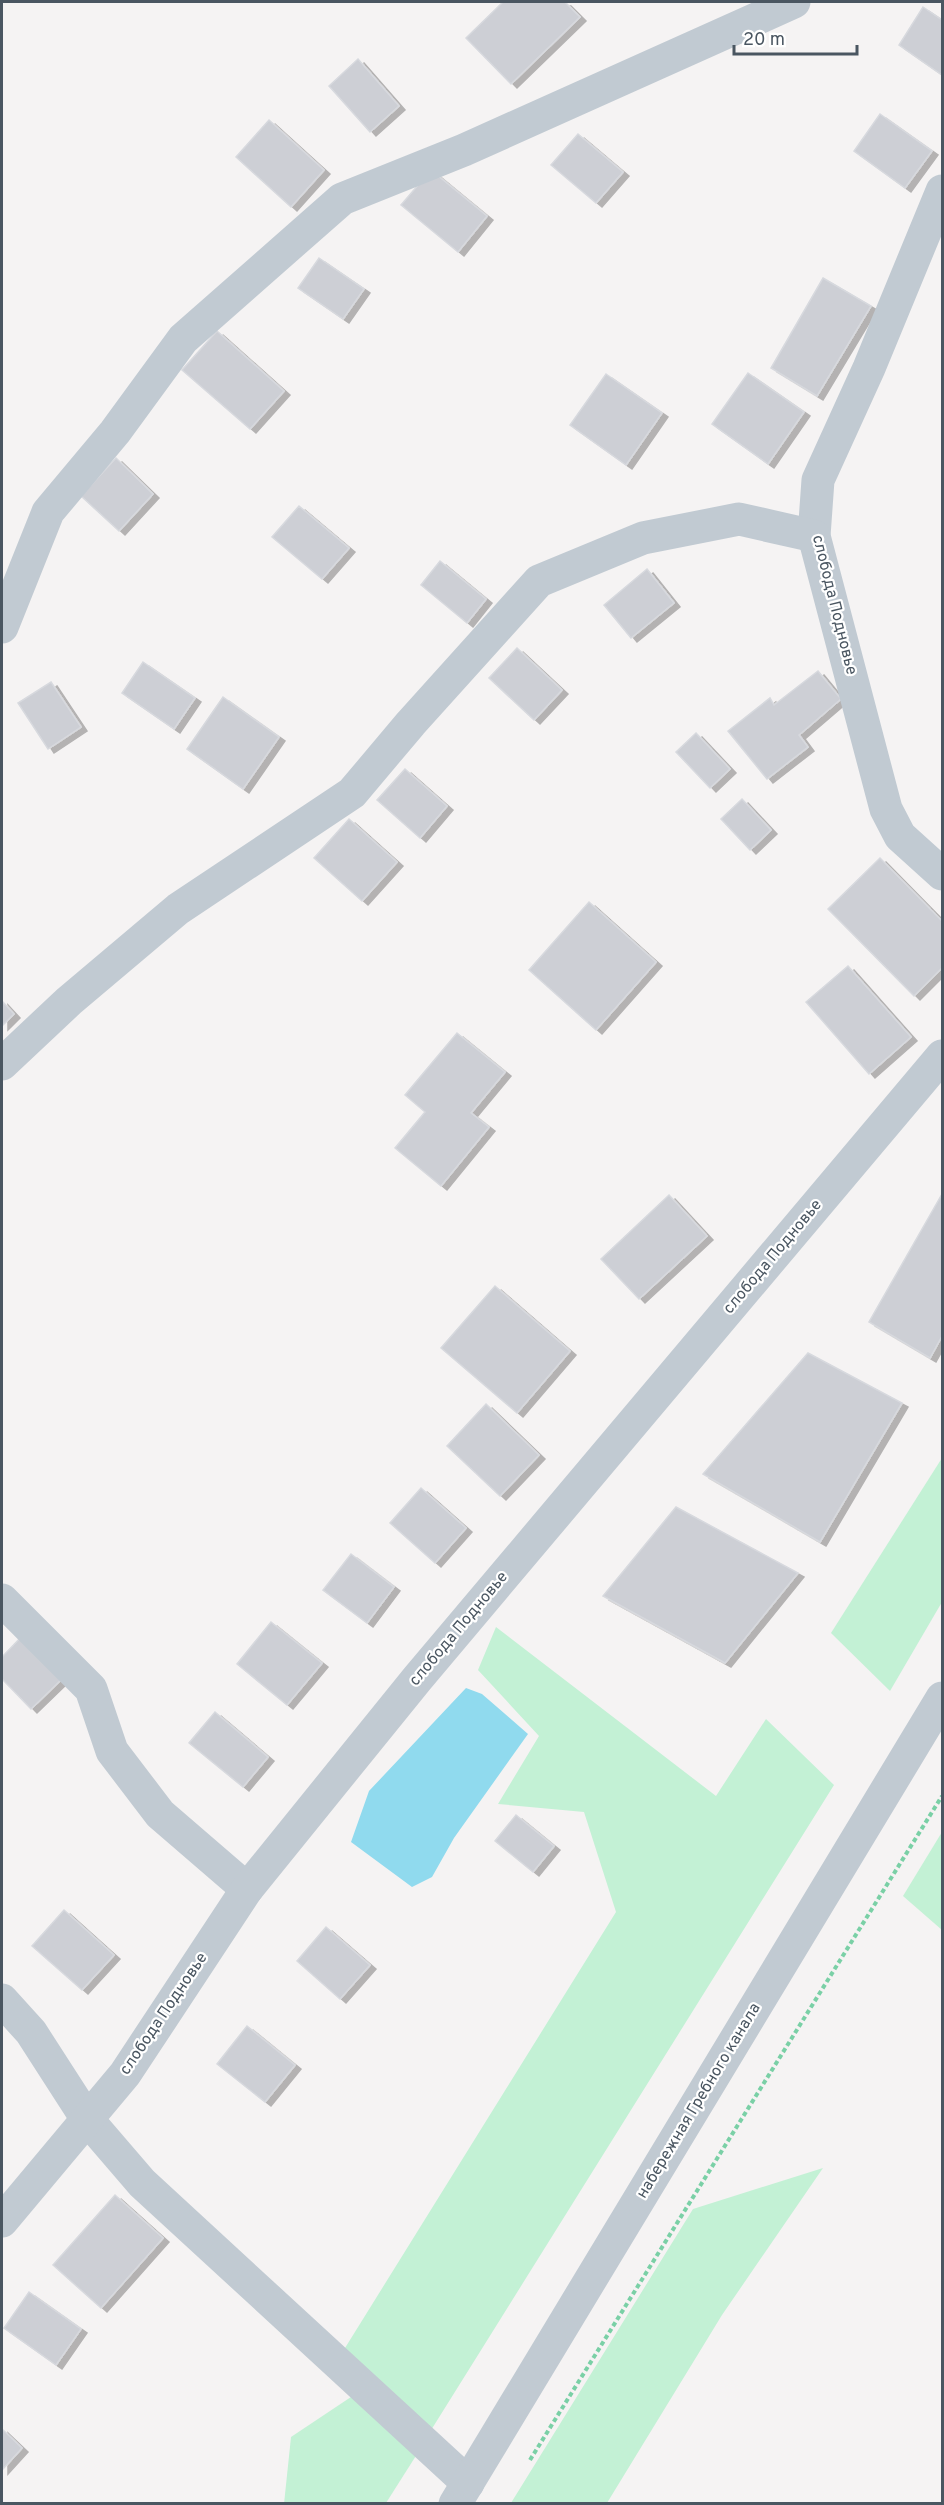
<svg xmlns="http://www.w3.org/2000/svg" width="944" height="2505" font-family="Overpass,sans-serif">
	<defs>
		<filter id="shadow"><feDropShadow dx="6" dy="4" stdDeviation="0" flood-color="#0004"/></filter>
	</defs>
	<rect width="100%" height="100%" fill="#f5f3f3"/>
	<g fill="#c3f1d5">
		<path d="M942,1458v144l-52,89 -59,-58z"/>
		<path d="M496,1627l220,169 50,-77 68,66 -406,650 -83,-87 271,-436 -32,-100 -86,-8 41,-68 -61,-66z"/>
		<path d="M942,1832v98l-39,-34z"/>
		<path d="M823,2168l-101,147 -115,188h-96l182,-294z"/>
		<path d="M354,2395l65,56 -33,52 -102,1 7,-67z"/>
	</g>
	<path fill="#90daee" d="M466,1688l16,6 46,40 -74,104 -22,39 -20,10 -61,-45 18,-51z"/>
	<g fill="#cdcfd5" stroke="#d7d9de" stroke-width="1.5" filter="url(#shadow)">
		<path d="M503,2h62l15,15 -69,67 -45,-46z"/>
		<path d="M923,7l19,13v55l-43,-30z"/>
		<path d="M358,59l41,47 -29,26 -41,-46z"/>
		<path d="M880,114l52,37 -27,37 -51,-37z"/>
		<path d="M269,120l55,50 -33,37 -55,-50z"/>
		<path d="M578,134l45,38 -27,31 -45,-38z"/>
		<path d="M431,170l56,46 -29,36 -57,-47z"/>
		<path d="M319,258l45,31 -21,30 -45,-31z"/>
		<path d="M823,278l48,28 -54,90 -46,-28z"/>
		<path d="M217,331l67,60 -34,38 -68,-59z"/>
		<path d="M748,373l56,39 -36,52 -56,-40z"/>
		<path d="M606,374l56,39 -36,52 -56,-40z"/>
		<path d="M116,458l37,36 -34,37 -38,-35z"/>
		<path d="M299,506l50,42 -27,31 -50,-42z"/>
		<path d="M440,561l46,38 -19,24 -46,-38z"/>
		<path d="M647,569l27,34 -43,35 -27,-33z"/>
		<path d="M517,648l45,42 -28,30 -45,-42z"/>
		<path d="M143,662l52,36 -21,31 -52,-36z"/>
		<path d="M818,671l23,28 -42,36 9,12 -41,32 -39,-48 42,-33 4,7z"/>
		<path d="M51,682l30,45 -33,22 -30,-46z"/>
		<path d="M223,697l56,40 -36,52 -56,-40z"/>
		<path d="M696,733l34,36 -20,19 -34,-36z"/>
		<path d="M405,769l42,37 -27,32 -43,-38z"/>
		<path d="M742,799l29,31 -21,20 -29,-31z"/>
		<path d="M349,819l48,43 -35,39 -48,-43z"/>
		<path d="M880,858l62,63v47l-28,28 -86,-87z"/>
		<path d="M589,902l67,60 -60,68 -67,-60z"/>
		<path d="M848,966l63,71 -42,37 -63,-72z"/>
		<path d="M2,1001l12,13 -12,12z"/>
		<path d="M457,1033l48,39 -34,41 18,14 -48,59 -46,-38 30,-36 -20,-17z"/>
		<path d="M942,1194v142l-12,22 -61,-36z"/>
		<path d="M669,1195l38,41 -68,63 -38,-40z"/>
		<path d="M495,1286l75,65 -53,62 -76,-65z"/>
		<path d="M808,1353l94,50 -82,139 -117,-68z"/>
		<path d="M486,1404l53,51 -39,41 -53,-50z"/>
		<path d="M421,1488l45,40 -31,35 -45,-40z"/>
		<path d="M676,1507l122,66 -73,90 -122,-67z"/>
		<path d="M351,1554l43,33 -27,36 -44,-33z"/>
		<path d="M271,1622l51,41 -35,42 -50,-41z"/>
		<path d="M22,1636l41,42 -32,31 -29,-30v-22z"/>
		<path d="M215,1712l53,45 -25,30 -54,-44z"/>
		<path d="M516,1815l38,31 -21,26 -38,-31z"/>
		<path d="M64,1910l50,45 -32,35 -50,-44z"/>
		<path d="M326,1927l44,38 -30,34 -43,-38z"/>
		<path d="M247,2026l48,39 -30,37 -48,-38z"/>
		<path d="M115,2195l48,43 -62,70 -48,-43z"/>
		<path d="M29,2292l52,37 -25,36 -52,-37z"/>
		<path d="M2,2429l20,19 -20,22z"/>
	</g>
	<g fill="none" stroke-linecap="round" stroke-linejoin="round">
		<path stroke="#7ad0a6" stroke-width="4" stroke-dasharray="4.5 3" stroke-linecap="butt" d="M530,2460l412,-664"/>
		<g stroke="#c1cad2" stroke-width="33">
			<path d="M942,191l-73,177 -51,112 -4,56 72,273 14,27 42,38"/>
			<path d="M2,627l46,-115 67,-80 68,-93 159,-140 122,-49 330,-148"/>
			<path d="M2,1064l67,-63 109,-92 174,-116 59,-70 128,-142 104,-43 96,-19 75,17"/>
			<path d="M2,1600l89,89 21,62 48,63 87,75"/>
			<path d="M2,2000l29,32 56,87 55,64 326,300"/>
			<path d="M2,2221l123,-147 122,-185 170,-210 525,-623"/>
			<path d="M455,2504l487,-806"/>
		</g>
	</g>
	<g text-anchor="middle" dominant-baseline="central" stroke-width="4.5" stroke-linejoin="round" paint-order="stroke">
		<g font-size="16" fill="#4a5661" stroke="#fff">
			<text transform="translate(834 605) rotate(76)">слобода Подновье</text>
			<text transform="translate(773 1257) rotate(-50)">слобода Подновье</text>
			<text transform="translate(459 1629) rotate(-50)">слобода Подновье</text>
			<text transform="translate(164 2014) rotate(-56)">слобода Подновье</text>
			<text transform="translate(699 2101) rotate(-59)">набережная Гребного канала</text>
		</g>
	</g>
	<rect width="944" height="2505" fill="none" stroke="#4a5661" stroke-width="6"/>
	<path d="M734 45v9h123v-9" fill="none" stroke="#4a5661" stroke-width="3"/>
	<text x="743" y="45" font-size="18" fill="#4a5661" stroke="#ffffff" stroke-width="4.5" paint-order="stroke">20 m</text>
</svg>
